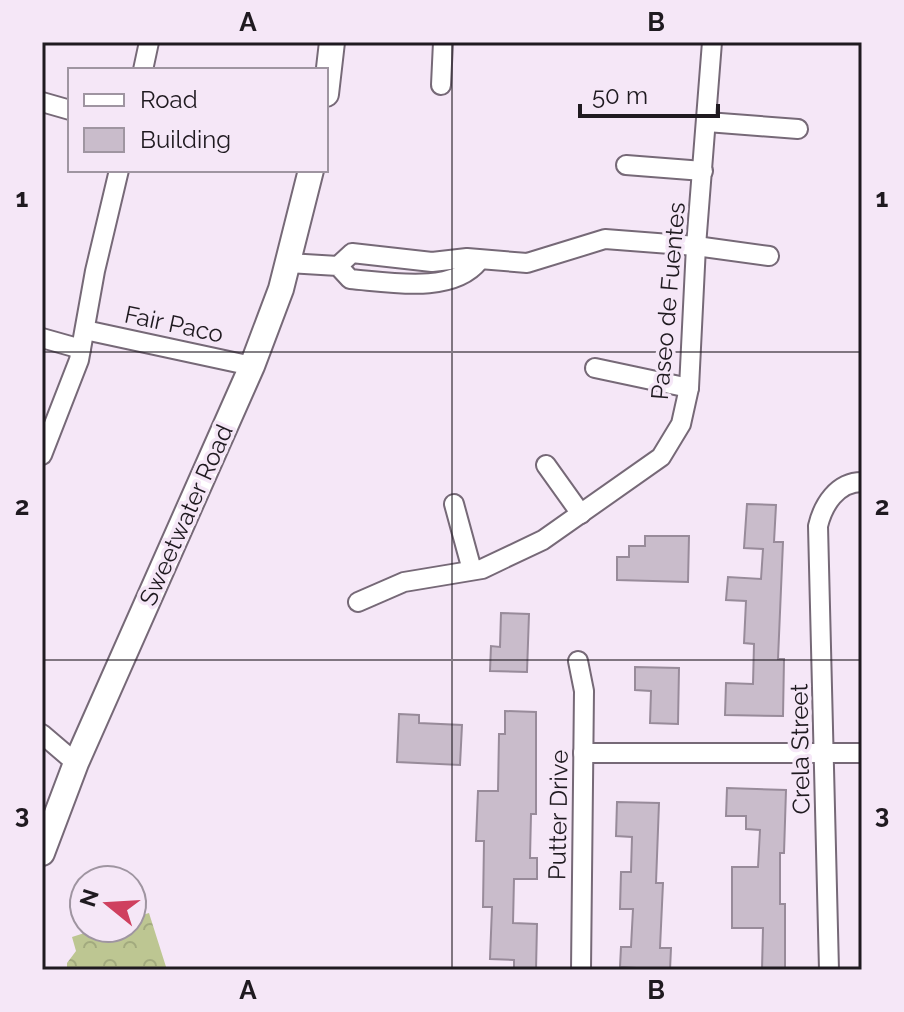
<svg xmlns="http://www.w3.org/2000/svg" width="904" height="1012" font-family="Raleway,sans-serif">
	<defs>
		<pattern id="park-crowns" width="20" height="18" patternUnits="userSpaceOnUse" patternTransform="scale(2)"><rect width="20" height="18" fill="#bdc692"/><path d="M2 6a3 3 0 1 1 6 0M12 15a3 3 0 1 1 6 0" fill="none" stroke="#a2aa7e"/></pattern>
	</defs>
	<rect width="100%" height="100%" fill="#f5e7f7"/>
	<path fill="url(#park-crowns)" d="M149,913l18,57h-100v-7l9,-12 -4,-14 28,-9h32v-10z"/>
	<g fill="#c9bccb" stroke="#988b9a" stroke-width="2">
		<path d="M747,504l29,1 -2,37h9l-5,117h6l-1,57 -58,-1 1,-32 27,1 1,-40 -10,-1 2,-42 -20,-1 2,-23 33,2 2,-30 -19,-1z"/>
		<path d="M645,536h44l-1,46 -71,-2v-23h12v-11h16z"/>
		<path d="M501,613l28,1 -2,58 -37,-1 1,-25 9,1z"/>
		<path d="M635,667l44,1 -1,56 -28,-1 1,-32 -16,-1z"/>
		<path d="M505,711l31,1v102h-5l-1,44h7v21h-23l-1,44 24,1 -1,46h-22v-10l-24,-1 2,-52h-9l1,-66h-8l2,-50h20l1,-57h6z"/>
		<path d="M399,714l20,1v8l43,2 -2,40 -63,-3z"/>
		<path d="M727,788l59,2 -2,63h-4v51h5v66h-23l1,-42h-31v-61h26l2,-37 -14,-1v-13h-20z"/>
		<path d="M617,802l42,1 -3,80h7l-3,65h11l-1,22 -50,-3 1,-20h10l2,-38h-13l1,-37h10l1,-35 -16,-1z"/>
	</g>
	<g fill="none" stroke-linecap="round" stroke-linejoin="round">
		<g stroke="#766977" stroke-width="22">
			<g id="minor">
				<path d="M143,70l6,-28"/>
				<path d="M441,85l2,-43"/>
				<path d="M42,102l28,8"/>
				<path d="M707,122l91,7"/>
				<path d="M626,165l77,6"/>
				<path d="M288,263l50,3 12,13c38,3 102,16 129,-18"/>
				<path d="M338,266l14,-13 80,9 35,-4 60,5 78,-24 91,7 73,10"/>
				<path d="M85,330l167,36"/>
				<path d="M42,338l39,11"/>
				<path d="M595,368l94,20"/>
				<path d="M42,455l37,-95 16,-89 24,-101"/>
				<path d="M546,465l35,49"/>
				<path d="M454,504l18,66"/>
				<path d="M358,602l46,-20 78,-13 61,-29 118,-83 20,-33 8,-36 7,-142 16,-204"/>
				<path d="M578,661l6,30 -3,279"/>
				<path d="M42,734l34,29"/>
				<path d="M583,753h279"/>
				<path d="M829,970l-11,-444c5,-21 19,-44 44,-44"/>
			</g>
		</g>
		<g stroke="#766977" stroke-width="28">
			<g id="major">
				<path d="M326,94l6,-52"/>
				<path d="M42,853l34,-90 176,-397 29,-77 30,-119"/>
			</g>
		</g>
		<use href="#minor" stroke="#fff" stroke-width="18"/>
		<use href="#major" stroke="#fff" stroke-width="24"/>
	</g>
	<path fill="none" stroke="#1f1a20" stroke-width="2" stroke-opacity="0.55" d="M452,42v928M42,352h820M42,660h820"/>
	<g text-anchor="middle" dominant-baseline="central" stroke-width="7" stroke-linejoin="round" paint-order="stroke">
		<g font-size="24" fill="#1f1a20" stroke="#f5e7f7">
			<text transform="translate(668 301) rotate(-85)">Paseo de Fuentes</text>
			<text transform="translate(174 324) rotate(12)">Fair Paco</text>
			<text transform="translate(186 515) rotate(-66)">Sweetwater Road</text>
			<text transform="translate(800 749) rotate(-91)">Crela Street</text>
			<text transform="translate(558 815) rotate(-89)">Putter Drive</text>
		</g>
	</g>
	<rect width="904" height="1012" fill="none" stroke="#f5e7f7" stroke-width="88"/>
	<rect x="68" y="68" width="260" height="104" fill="#f5e7f7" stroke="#9f95a1" stroke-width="2"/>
	<rect x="84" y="94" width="40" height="12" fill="#ffffff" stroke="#9f95a1" stroke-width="2"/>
	<text x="140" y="108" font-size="24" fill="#1f1a20">Road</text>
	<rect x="84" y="128" width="40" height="24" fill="#c9bccb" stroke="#9f95a1" stroke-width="2"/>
	<text x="140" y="148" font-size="24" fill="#1f1a20">Building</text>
	<g transform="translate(108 904) rotate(288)"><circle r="38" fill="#f5e7f7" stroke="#9f95a1" stroke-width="2"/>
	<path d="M0-6L14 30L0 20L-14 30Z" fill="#cf405f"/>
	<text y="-12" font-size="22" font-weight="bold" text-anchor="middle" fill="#1f1a20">N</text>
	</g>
	<path d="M580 104v12h138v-12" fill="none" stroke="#1f1a20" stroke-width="4"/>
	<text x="592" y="104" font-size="24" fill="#1f1a20" stroke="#f5e7f7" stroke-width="6" paint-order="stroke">50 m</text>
	<rect x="44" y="44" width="816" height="924" fill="none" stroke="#1f1a20" stroke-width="3"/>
	<g font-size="26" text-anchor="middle" font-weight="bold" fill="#1f1a20">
		<text x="248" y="31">A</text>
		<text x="656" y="31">B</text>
		<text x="22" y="207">1</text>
		<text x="882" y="207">1</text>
		<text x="22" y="515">2</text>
		<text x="882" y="515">2</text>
		<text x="22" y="823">3</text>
		<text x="882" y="823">3</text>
		<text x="248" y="999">A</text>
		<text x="656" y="999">B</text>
	</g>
</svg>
